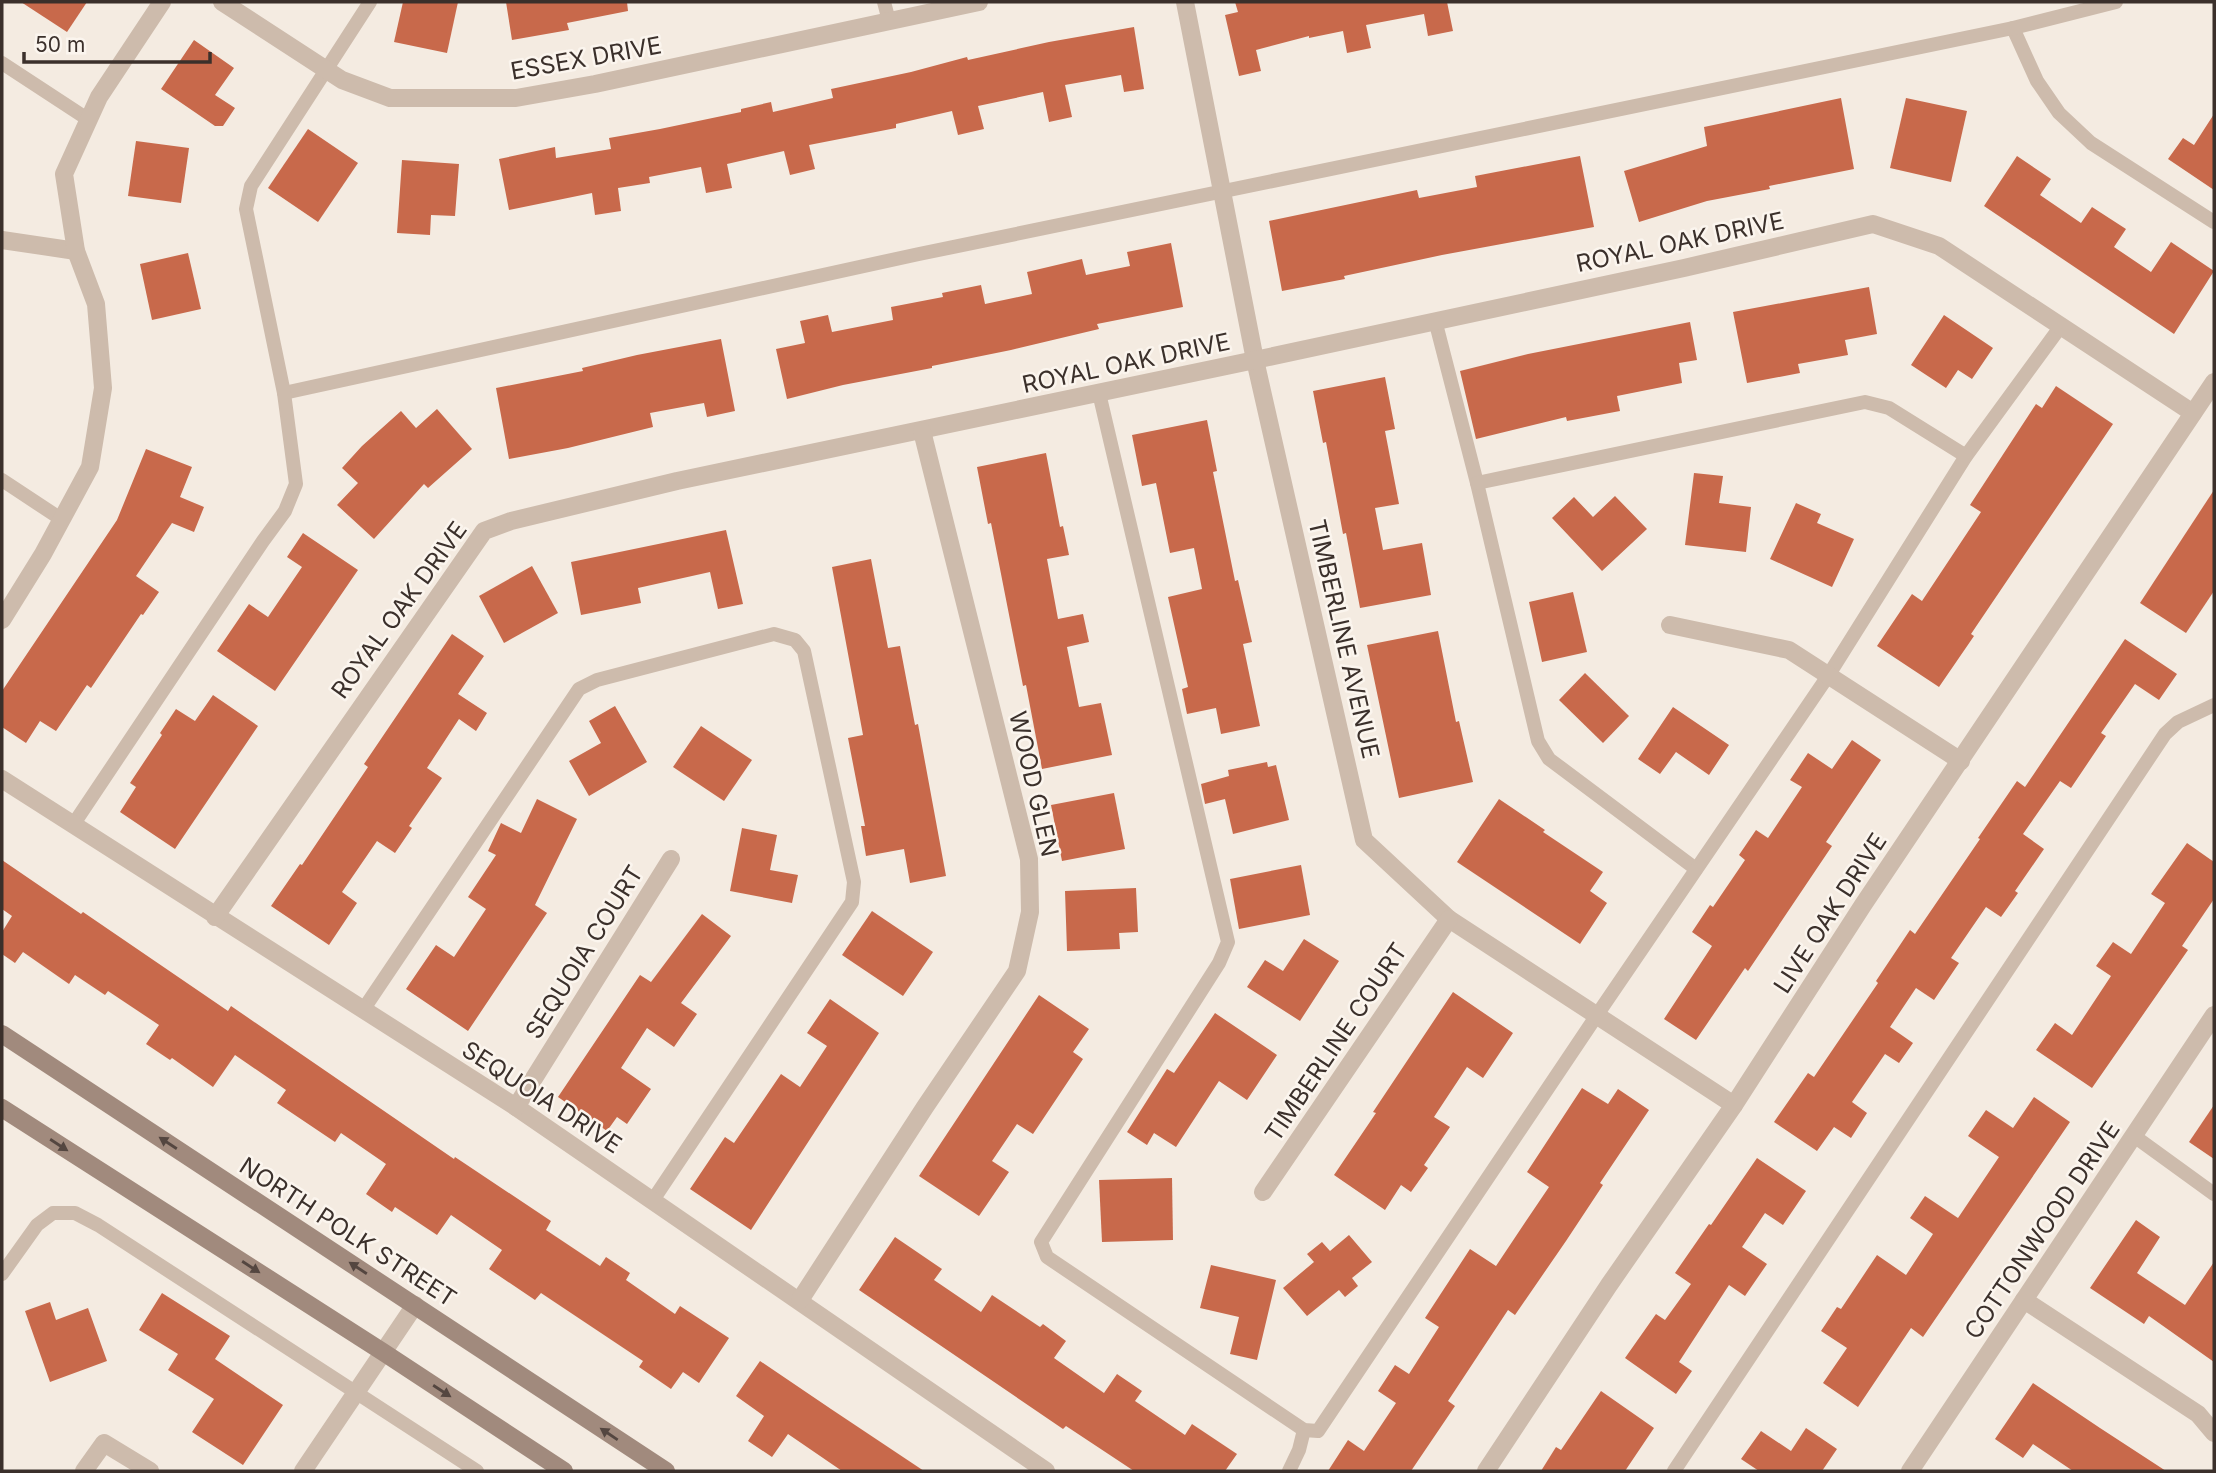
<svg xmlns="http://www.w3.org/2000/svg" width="2216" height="1473" font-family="Inter,sans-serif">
	<rect width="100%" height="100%" fill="#f4ebe1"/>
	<g fill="#c8694b">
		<path d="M21,2h66l-20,30z"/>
		<path d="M403,2h55l-11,51 -53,-11z"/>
		<path d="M506,2h121l1,9 -61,12 2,7 -57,10z"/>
		<path d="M1235,2h212l6,29 -25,5 -4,-22 -58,11 5,23 -24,5 -4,-22 -34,7v-2l-53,14 5,21 -22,5 -14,-61 13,-3z"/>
		<path d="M1134,27l10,62 -20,3 -3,-17 -56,10 7,32 -23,5 -6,-30 -65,14 6,23 -26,6 -6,-24 -56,13v4l-87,17 6,24 -25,6 -6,-24 -57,13 5,24 -26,5 -5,-26 -52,10 1,6 -32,5 3,23 -26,4 -3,-22 -83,17 -10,-51 56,-12 1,11 55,-9 -2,-11 51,-9 81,-17v-3l30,-7 2,10 60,-14 -2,-9 80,-17 56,-15 1,3 81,-18z"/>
		<path d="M194,40l40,28 -19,27 20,13 -12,18h-8l-54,-37z"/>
		<path d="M1841,98l13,71 -85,17 1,3 -63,12 -68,21 -15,-51 83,-25 -3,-19z"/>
		<path d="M1906,98l61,13 -16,71 -61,-14z"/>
		<path d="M2214,114v76l-46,-31 15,-21 11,7z"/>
		<path d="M308,129l50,34 -40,59 -50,-34z"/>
		<path d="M136,141l53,7 -8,55 -53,-7z"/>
		<path d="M1580,156l14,71 -152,28 -98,21 1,3 -63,12 -13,-70 148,-31 2,8 58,-11 -2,-11z"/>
		<path d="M2017,156l34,23 -11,16 41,28 11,-16 34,22 -12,18 37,25 20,-30 43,29 -40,63 -190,-128z"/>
		<path d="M402,160l57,4 -4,52 -24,-1 -1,20 -33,-2z"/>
		<path d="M1171,243l12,64 -86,17 2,5 -88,21 -79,16v2l-89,17 -56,14 -11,-50 29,-6 -5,-22 28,-6 4,17 61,-12 -2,-13 52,-10 -1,-4 39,-8 4,19 47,-10 -5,-22 55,-13 4,16 44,-9 -3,-14z"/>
		<path d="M188,253l13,56 -49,11 -12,-56z"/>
		<path d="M1869,287l8,47 -32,6 3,15 -50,9 2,9 -53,10 -14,-71z"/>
		<path d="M1944,315l49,33 -21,31 -14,-9 -12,18 -35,-23z"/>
		<path d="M1690,322l7,38 -18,3 3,20 -65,13 3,15 -53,10 -1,-4 -90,22 -16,-68 68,-17z"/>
		<path d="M721,339l14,72 -28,6 -3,-14 -54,10 3,14 -85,21 -59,11 -13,-71 87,-17 -1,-3 55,-13z"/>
		<path d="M1385,377l10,52 -10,2 14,73 -24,4 8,42 39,-7 9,52 -71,13 -14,-75 -3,1 -17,-92 -3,1 -10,-52z"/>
		<path d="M2056,386l57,38 -142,210 3,2 -35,51 -62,-41 35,-52 10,7 59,-89 -11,-7 66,-101 6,4z"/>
		<path d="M437,409l35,40 -44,39 -4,-4 -50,55 -37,-34 21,-22 -16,-15 20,-22 39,-35 15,17z"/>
		<path d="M1207,420l10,51 -4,1 22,109 3,-1 14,62 -9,2 17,82 -39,8 -5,-26 -29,6 -5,-25 6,-2 -20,-90 34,-8 -8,-41 -24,5 -14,-70 -14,3 -10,-51z"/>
		<path d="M146,449l46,18 -12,30 24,10 -10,25 -22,-9 -36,53 23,16 -16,23 -2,-1 -50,74 -4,-3 -31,46 -16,-10 -14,22 -24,-16v-36l115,-171z"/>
		<path d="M1046,453l14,74 3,-1 6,29 -22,4 11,60 25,-5 6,28 -22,5 12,60 22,-4 11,52 -70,14 -16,-84 -3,1 -32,-163 -3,1 -11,-57z"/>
		<path d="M1694,473l29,3 -4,27 32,4 -5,45 -61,-7z"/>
		<path d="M2214,490v101l-28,42 -46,-30z"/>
		<path d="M1615,496l32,33 -45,42 -50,-53 22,-21 19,20z"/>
		<path d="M1796,503l25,11 -4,9 37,16 -22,48 -62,-28z"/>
		<path d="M726,530l17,74 -25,5 -8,-37 -72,16 3,15 -60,12 -10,-53z"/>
		<path d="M303,533l55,37 -83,121 -58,-40 32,-47 19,13 34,-50 -15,-10z"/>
		<path d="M871,559l17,89 12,-2 15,79 3,-1 28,152 -36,7 -6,-34 -38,7 -5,-30h4l-17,-88 15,-3 -31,-168z"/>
		<path d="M532,566l26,47 -54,30 -25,-47z"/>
		<path d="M1573,592l14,60 -45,10 -13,-60z"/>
		<path d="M1438,631l18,91 3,-1 14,61 -74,16 -32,-153z"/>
		<path d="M452,634l32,22 -26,38 29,19 -11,18 -17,-12 -32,49 15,10 -33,48 3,2 -17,25 -18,-12 -35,51 15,11 -28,42 -58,-39 29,-42 2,1 66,-98 -4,-3z"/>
		<path d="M2125,639l52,35 -18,26 -24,-16 -34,49 5,3 -35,52 -11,-7 -37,53 21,15 -29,42 3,2 -17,24 -15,-10 -35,51 8,5 -25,37 -18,-12 -26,39 23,16 -14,20 -14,-9 -33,48 15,11 -16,25 -17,-11 -17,24 -43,-29 34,-49 6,4 64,-94 -2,-2 34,-51 5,4 65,-95 -2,-1 39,-57 8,6z"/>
		<path d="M1585,673l44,43 -26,27 -44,-43z"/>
		<path d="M213,695l45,31 -83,123 -55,-37 16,-25 -6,-4 32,-48 -2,-2 16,-24 19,12z"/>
		<path d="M615,706l32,56 -58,34 -20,-35 32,-18 -12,-22z"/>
		<path d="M1673,707l56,38 -20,30 -33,-23 -16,22 -22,-15z"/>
		<path d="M701,726l51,34 -28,41 -51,-34z"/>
		<path d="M1852,740l29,20 -55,82 6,4 -84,125 -3,-3 -49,72 -32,-21 48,-73 -20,-14 18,-27 3,2 32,-47 -6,-5 17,-25 12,8 34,-51 -12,-7 18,-27 24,16z"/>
		<path d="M1267,762l1,5 8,-2 13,55 -56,14 -8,-35 -20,5 -4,-20 28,-8 -1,-6z"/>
		<path d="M1114,793l11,56 -63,12 -11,-56z"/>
		<path d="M537,799l40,20 -42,86 12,8 -79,118 -62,-42 30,-44 18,12 32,-48 -18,-12 28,-42 -8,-4 13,-28 20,10z"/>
		<path d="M1499,799l46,31 -2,2 60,40 -13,19 17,12 -27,41 -123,-82z"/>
		<path d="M742,828l35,7 -7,35 28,5 -6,28 -62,-12z"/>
		<path d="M2187,843l27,19v37l-32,47 6,4 -96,138 -56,-38 19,-27 17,12 39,-59 -15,-10 17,-24 18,12 34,-51 -14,-9z"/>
		<path d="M2,860l79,54 2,-2 145,99 3,-5 223,153 1,-2 96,64 -5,9 54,36 6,-9 24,16 -4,7 49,34 5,-8 49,32 -30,45 -16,-11 -12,17 -32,-22 4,-6 -102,-68 -6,7 -46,-31 13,-19 -51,-35 -14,20 -42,-28 -3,5 -26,-18 20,-30 -45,-31 -6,9 -58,-39 9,-13 -51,-35 -22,32 -41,-29 -2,2 -24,-16 13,-19 -51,-34 -3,4 -30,-20 -6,9 -46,-32 -8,11 -13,-9v-22l10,-16 -10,-7z"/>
		<path d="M1301,865l9,50 -71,14 -9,-50z"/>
		<path d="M1136,888l2,44 -19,1 1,16 -53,2 -2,-60z"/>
		<path d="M872,911l61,41 -30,44 -61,-41z"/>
		<path d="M702,914l29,22 -50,67 16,11 -23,33 -27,-19 -26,40 30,21 -24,35 -10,-7 -10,14 -49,-34 82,-122 11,7z"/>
		<path d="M1304,939l35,22 -39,60 -53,-34 18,-27 18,11z"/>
		<path d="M1453,992l60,41 -30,45 -16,-11 -33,50 16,10 -26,38 4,3 -17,24 -10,-7 -16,25 -51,-35 42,-62 -3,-1z"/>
		<path d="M1039,995l50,34 -16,23 10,7 -50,75 -16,-10 -25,37 17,11 -30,44 -60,-40z"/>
		<path d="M830,999l49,34 -128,197 -61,-41 35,-52 9,6 47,-69 19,13 27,-41 -20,-13z"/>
		<path d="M1215,1013l62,42 -30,45 -28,-19 -43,66 -22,-14 -7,12 -20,-13 40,-63 7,4z"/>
		<path d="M1582,1088l26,16 10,-15 31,21 -49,73 3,2 -37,56 -51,74 -7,-5 -60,91 7,5 -44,65h-83l20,-31 16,11 32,-48 -18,-12 17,-26 14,9 30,-47 -14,-9 45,-69 26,17 30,-45 23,-34 -22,-15z"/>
		<path d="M2034,1097l36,25 -147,215 -12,-9 -53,79 -35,-24 24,-35 -26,-17 16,-24 4,2 36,-54 29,20 27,-41 -23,-16 15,-22 33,22 41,-61 -31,-21 18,-26 27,18z"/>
		<path d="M2214,1105v54l-25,-17z"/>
		<path d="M1757,1158l49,33 -23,34 -18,-12 -23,34 25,17 -22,32 -16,-11 -50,77 13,9 -16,23 -51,-36 31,-44 9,6 26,-36 -16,-11 34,-49 2,1z"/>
		<path d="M1172,1178l1,62 -71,2 -3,-62z"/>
		<path d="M2136,1220l24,17 -23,36 48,32 29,-43v100l-65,-46 -5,8 -54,-36z"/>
		<path d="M1349,1235l23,27 -20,16 6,8 -13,11 -6,-7 -32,26 -24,-28 31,-26 -7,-8 15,-12 8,9z"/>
		<path d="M895,1237l47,32 -8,11 47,32 11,-17 48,32 3,-3 23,17 -12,17 50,35 13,-19 25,17 -7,10 50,34 7,-11 45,30 -12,17h-91l-68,-45 -3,3 -204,-139z"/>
		<path d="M1211,1265l65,15 -19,80 -27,-6 9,-37 -39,-9z"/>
		<path d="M162,1293l68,43 -15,23 68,46 -40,60 -51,-33 22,-33 -46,-29 10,-16 -39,-24z"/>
		<path d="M50,1302l6,18 32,-12 19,53 -57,21 -25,-71z"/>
		<path d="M760,1361l71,48 93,62h-82l-54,-37 -16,23 -24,-16 16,-25 -28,-20z"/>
		<path d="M2033,1383l67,45 66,43h-93l-40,-27 -10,14 -28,-19z"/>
		<path d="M1601,1391l53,37 -29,43h-84l15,-24 5,3z"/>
		<path d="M1806,1428l31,21 -15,22h-63l-18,-12 20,-28 30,20z"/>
	</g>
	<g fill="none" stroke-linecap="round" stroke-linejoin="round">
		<g stroke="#cdbbac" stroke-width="14">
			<path d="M884,2l5,19"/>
			<path d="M2013,28l24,53 22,32 32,30 123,79"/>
			<path d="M2,63l87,57"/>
			<path d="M1435,320l42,163 61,258 11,18 147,110"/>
			<path d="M284,393l635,-139 1094,-226 103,-26"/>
			<path d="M1099,393l129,549 -9,21 -178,279 6,15 257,173 14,1 279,-416 231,-339 138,-220 95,-130"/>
			<path d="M2,480l59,39"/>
			<path d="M1477,483l388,-81 24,6 77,48"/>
			<path d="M73,825l190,-284 22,-30 11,-27 -12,-91 -38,-184 5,-23 119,-184"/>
			<path d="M363,1010l216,-321 18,-9 177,-46 21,6 9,11 50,231 -2,20 -199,298"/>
			<path d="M2134,1136l80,58"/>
			<path d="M2,1274l35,-49 16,-12h22l23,12 379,246"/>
			<path d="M1289,1471l10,-21 5,-20"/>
			<path d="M1674,1471l491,-737 13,-12 36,-17"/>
		</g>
		<g stroke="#cdbbac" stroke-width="18">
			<path d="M222,2l120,78 48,18h126l79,-14 384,-82"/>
			<path d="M1185,2l70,358 109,480 85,79 285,186"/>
			<path d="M2,240l74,11"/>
			<path d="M2,620l41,-66 47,-87 13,-79 -7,-84 -20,-53 -12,-77 35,-77 63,-95"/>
			<path d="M1670,625l119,25 172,111"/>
			<path d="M2,779l514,328 530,364"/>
			<path d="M215,917l269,-386 27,-10 166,-40 578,-121 429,-92 189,-44 66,22 254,167"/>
			<path d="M516,1107l155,-248"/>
			<path d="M1263,1192l186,-273"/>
			<path d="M800,1300l125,-193 92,-136 13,-59 -1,-53 -107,-428"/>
			<path d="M2024,1300l174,114 16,19"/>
			<path d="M84,1471l20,-28 46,28"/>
			<path d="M303,1471l112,-166"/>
			<path d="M1486,1471l123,-186 125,-180 129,-200 351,-523"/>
			<path d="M1910,1471l304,-456"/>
		</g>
		<g stroke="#a18a7d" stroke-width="18">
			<path d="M2,1034l664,437"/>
			<path d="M2,1108l381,244 181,119"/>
		</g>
	</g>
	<defs><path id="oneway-solid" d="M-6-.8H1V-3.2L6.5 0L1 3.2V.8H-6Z" transform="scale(1.75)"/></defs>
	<g fill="#544640">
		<use href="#oneway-solid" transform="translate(168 1143) rotate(-147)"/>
		<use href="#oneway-solid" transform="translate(59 1145) rotate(33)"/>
		<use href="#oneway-solid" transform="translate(251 1267) rotate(33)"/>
		<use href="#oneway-solid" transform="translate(358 1268) rotate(-147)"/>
		<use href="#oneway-solid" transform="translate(442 1391) rotate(33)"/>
		<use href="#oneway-solid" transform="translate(609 1434) rotate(-146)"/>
	</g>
	<g text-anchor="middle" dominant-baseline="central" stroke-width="5" stroke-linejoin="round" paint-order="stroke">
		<g font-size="24" fill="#3b302b" stroke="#fbf5ee">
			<text transform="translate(586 58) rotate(-10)">ESSEX DRIVE</text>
			<text transform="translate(1680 242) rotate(-12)">ROYAL OAK DRIVE</text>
			<text transform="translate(1126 363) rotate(-12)">ROYAL OAK DRIVE</text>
			<text transform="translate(399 610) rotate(-54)">ROYAL OAK DRIVE</text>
			<text transform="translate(1344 639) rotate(77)">TIMBERLINE AVENUE</text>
			<text transform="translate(1034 784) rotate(77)">WOOD GLEN</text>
			<text transform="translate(1830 913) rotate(-57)">LIVE OAK DRIVE</text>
			<text transform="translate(584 952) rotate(-58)">SEQUOIA COURT</text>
			<text transform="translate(1336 1042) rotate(-56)">TIMBERLINE COURT</text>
			<text transform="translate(542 1097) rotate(33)">SEQUOIA DRIVE</text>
			<text transform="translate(2042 1230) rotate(-56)">COTTONWOOD DRIVE</text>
			<text transform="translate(348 1232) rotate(33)">NORTH POLK STREET</text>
		</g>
	</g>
	<rect width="2216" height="1473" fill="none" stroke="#3b302b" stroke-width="7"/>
	<path d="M24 52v10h186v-10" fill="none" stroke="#3b302b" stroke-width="3.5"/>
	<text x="35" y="52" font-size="21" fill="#3b302b" stroke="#fbf5ee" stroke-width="5" paint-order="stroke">50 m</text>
</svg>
